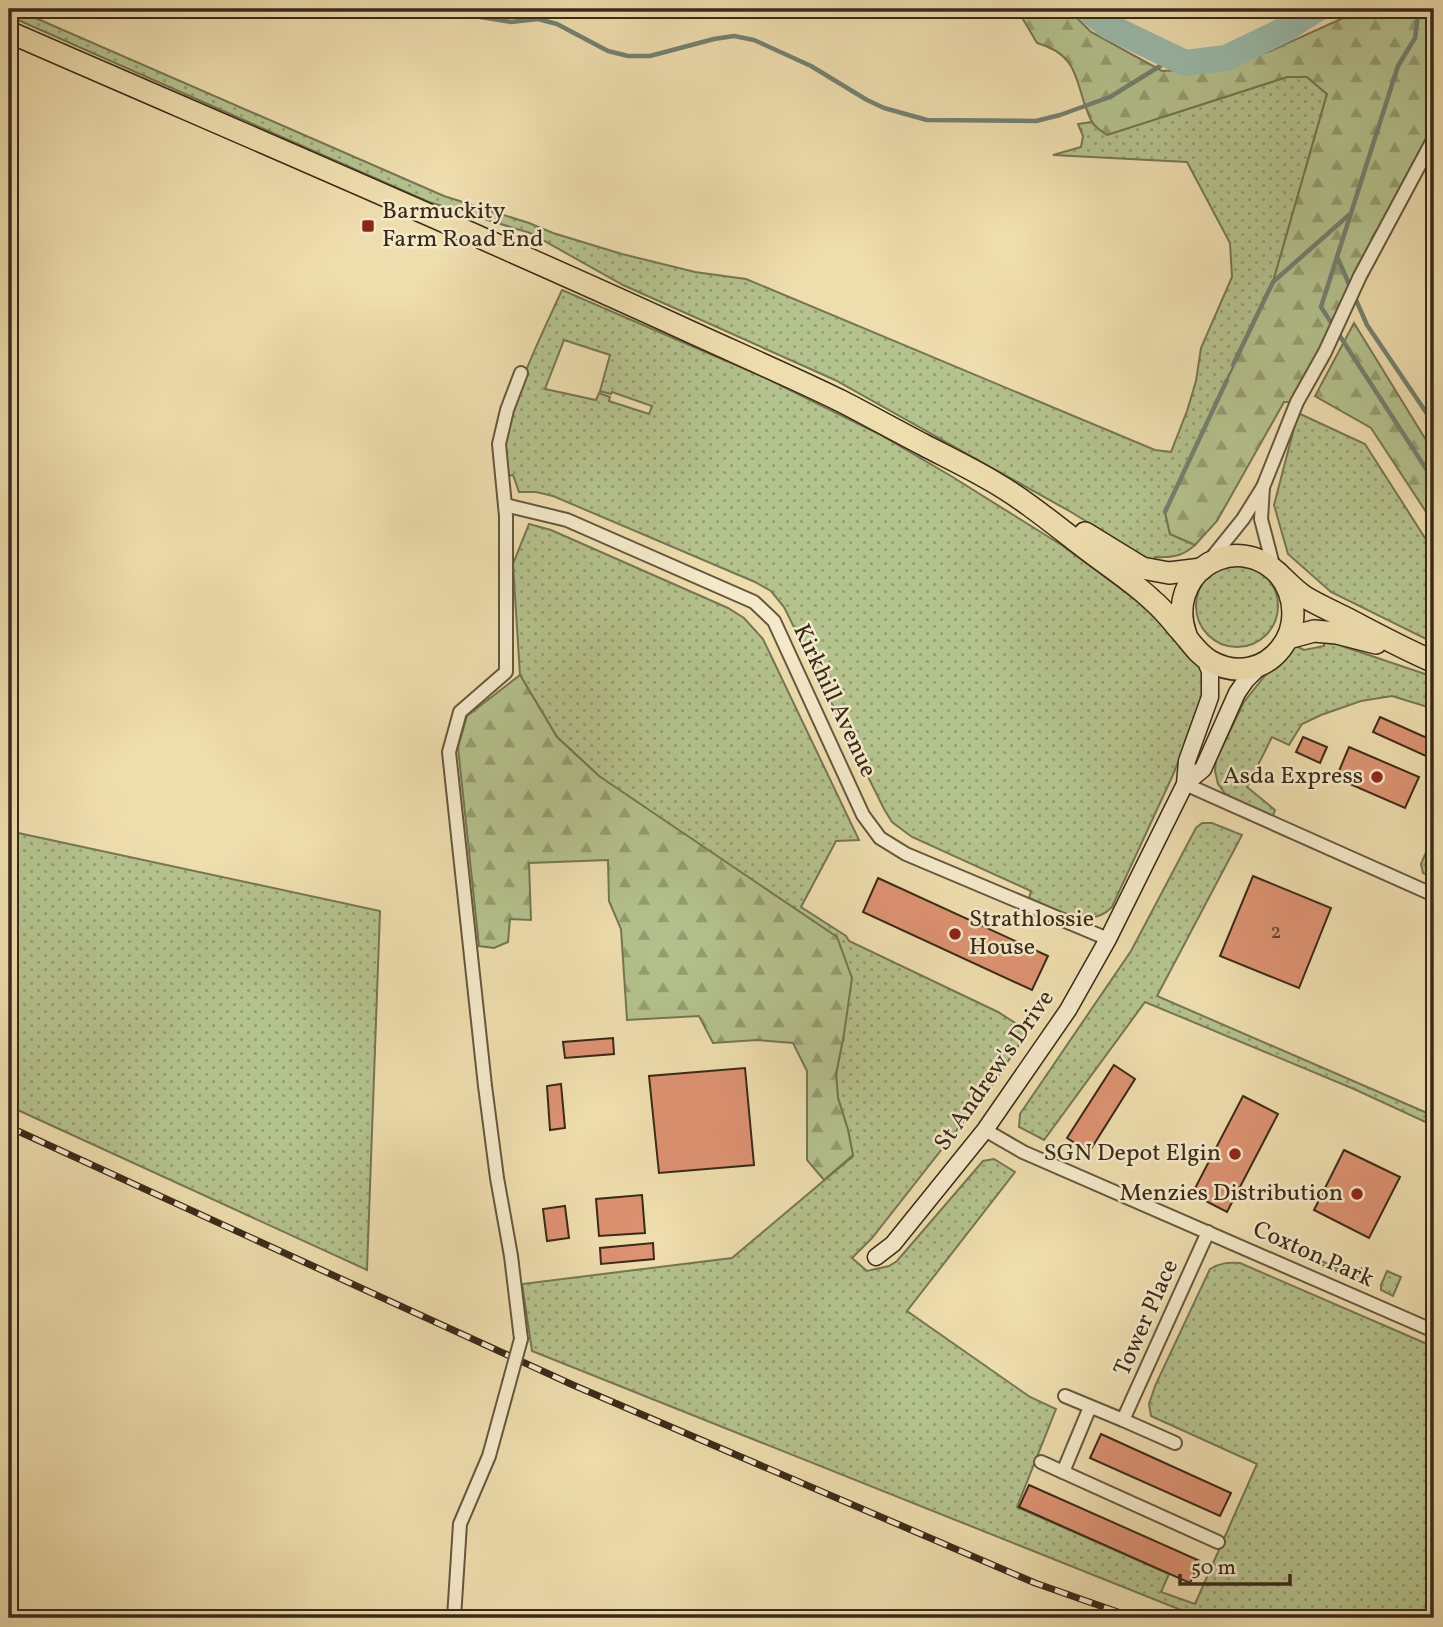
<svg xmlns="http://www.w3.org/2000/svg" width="1443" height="1627" font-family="Vollkorn,serif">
	<defs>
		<pattern id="grass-dots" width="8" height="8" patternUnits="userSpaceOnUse" patternTransform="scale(1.75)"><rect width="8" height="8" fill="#b4c28d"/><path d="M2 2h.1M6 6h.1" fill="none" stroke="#939e72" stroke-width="1.8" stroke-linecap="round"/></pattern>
		<pattern id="forest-firs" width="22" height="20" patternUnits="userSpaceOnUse" patternTransform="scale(1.75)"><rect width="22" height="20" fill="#b4c28d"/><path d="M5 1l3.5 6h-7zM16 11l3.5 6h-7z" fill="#939e72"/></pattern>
	</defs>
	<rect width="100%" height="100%" fill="#eeddad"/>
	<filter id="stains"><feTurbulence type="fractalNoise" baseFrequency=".00286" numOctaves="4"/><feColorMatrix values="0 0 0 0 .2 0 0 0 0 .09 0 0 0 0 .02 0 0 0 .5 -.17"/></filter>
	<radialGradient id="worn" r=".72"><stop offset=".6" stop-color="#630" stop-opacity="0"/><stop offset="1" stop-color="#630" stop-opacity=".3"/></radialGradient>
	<g fill="url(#grass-dots)" stroke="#767652" stroke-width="2" fill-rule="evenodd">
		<path d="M9,9h6l429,187 85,27 24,10 69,21 73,18 51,7 409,171 16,2 16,-41 9,-30 5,-33 31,-71 -2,-34 -43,-81 -134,-7 28,-8 2,-11 -5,-12 13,-2 16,13 180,-58h20l20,17 -54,188 -108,230 5,22 25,11c-12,11 -23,13 -40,12l-1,5 -5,-2 -78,-48 -236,-132 -212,-95 -93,-52 -101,-31 -420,-186z"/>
		<path d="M562,290l199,86 118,58 72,42 112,70 77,57 47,48 13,16 3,9 1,10 -4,22 -28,69 -60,130c-24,25 -57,2 -83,-9l2,-7 -119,-54 -20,-15 -8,-13 -100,-202 -13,-16 -16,-9 -202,-86 -17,-4h-17l-6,-17 -5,1c-1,-11 -4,-23 -2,-33 7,-54 34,-104 56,-153zM564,340l46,15 -10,36 11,3 1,-2 40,14 -3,8 -40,-13 1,-4 -11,-4 -3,7 -51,-11z"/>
		<path d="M1298,413l67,31 69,108v91l-103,-51 -43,-38 -14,-49z"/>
		<path d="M529,524l22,6 177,78 16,10 19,21 96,201 -23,1 -35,66 45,29 3,5 149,71 30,19 -35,53 -121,154 -20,20 15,13 22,-5 8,-5 86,-100 11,-2 21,13 -108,139 123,86 26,12 -39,98 152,67 -8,18 34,12 62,-140 -106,-48 -2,-12 6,-18 55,-117c10,-6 18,-7 30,-6l194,84v271h-233l-669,-267 -10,-67 210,-26 121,-102 -5,-26 -10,-32 -2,-24 8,-40 -245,-258 -42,-39 -37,-62 -7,-111z"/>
		<circle cx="1237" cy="606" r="41"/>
		<path d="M1324,640l110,37v32l-42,-13 -31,5 -40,14 -19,9 -13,21 -17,-8 -25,50 28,23 -2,6 -46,-20 -9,-12 -3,-13 1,-11 28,-58 27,-34 23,-23 10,5 20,-4z"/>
		<path d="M1202,823h10l30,12 -85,161 277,120v10l-80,-37 -209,-87 -101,138 -25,-13 1,-13 111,-163 65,-123z"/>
		<path d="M9,831l371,80 -13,359 -358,-164z"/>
		<path d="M1429,845l5,2v31l-11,-5 -2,-9z"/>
		<path d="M1292,1246l64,32 6,-10 5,2 -1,11 -2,2 -74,-32z"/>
		<path d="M1387,1271l14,6 -8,19 -12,-6v-5z"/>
	</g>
	<g fill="url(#forest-firs)" stroke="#767652" stroke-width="2">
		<path d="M1017,9h51l23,23 71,39 59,-3 49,-17 93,-42h71v129l-137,264h-13l-67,119 -22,24 -25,-11 -5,-22 108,-230 54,-188 -20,-17h-20l-180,58c-6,-4 -13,-8 -16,-15 -17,-34 -8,-64 -54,-77z"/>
		<path d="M1354,323l80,130v71l-63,-96 -56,-32z"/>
		<path d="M520,675l37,62 42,39 238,161 15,41 -8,56 -8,40 2,24 10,32 5,25 -29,25 -17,-20v-89l-14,-28 -36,-3 -44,3 -14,-27 -72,4 -6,-91 -12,-28 -1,-41 -79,3 2,57 -21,-1 -2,23 -14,6 -15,-2 -21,-199 9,-31z"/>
	</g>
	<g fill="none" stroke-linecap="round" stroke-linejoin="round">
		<g stroke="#738171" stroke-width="4.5">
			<path d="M459,9l15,7 37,6 27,-3 19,5 51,27 20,5h22l64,-17 20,-3 20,4 57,26 56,34 17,8 43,12 109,1 24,-6 50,-18 63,-39"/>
			<path d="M1425,9l-7,6 -3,23 -17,28 -77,241 113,174"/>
			<path d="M1338,259l29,66 67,99"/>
			<path d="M1233,365l40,-83 77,-68"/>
			<path d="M1165,512l62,-132"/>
		</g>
		<path stroke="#99bbac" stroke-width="26" d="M1087,9l21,17 77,37 41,-5 56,-27 35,-22"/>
	</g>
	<g fill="#dd9271" stroke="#392a18" stroke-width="2">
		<path d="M1380,717l54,24 -6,16 -55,-25z"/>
		<path d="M1303,737l24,10 -7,16 -24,-11z"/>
		<path d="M1349,747l70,30 -14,31 -69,-30z"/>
		<path d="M1253,876l78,32 -32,80 -79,-32z"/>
		<path d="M878,878l170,78 -16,34 -169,-78z"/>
		<path d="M613,1038l1,16 -49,4 -2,-16z"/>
		<path d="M1114,1065l21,14 -46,73 -22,-14z"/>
		<path d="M745,1068l9,97 -95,8 -10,-97z"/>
		<path d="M561,1084l4,44 -15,2 -3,-44z"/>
		<path d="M1243,1096l35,18 -51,98 -35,-18z"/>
		<path d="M1344,1150l56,27 -31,61 -55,-28z"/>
		<path d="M642,1195l3,38 -46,3 -3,-37z"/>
		<path d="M565,1206l4,32 -22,3 -4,-32z"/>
		<path d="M653,1243l1,16 -53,5 -1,-16z"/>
		<path d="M1101,1434l130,59 -11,23 -130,-58z"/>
		<path d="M1029,1485l171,76 -10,22 -171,-76z"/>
	</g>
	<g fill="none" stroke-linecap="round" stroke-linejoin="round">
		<g stroke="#66573d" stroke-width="16">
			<g id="street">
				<path d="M521,373l-14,37 -8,34 7,72v156l-46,40 -11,40 36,334 12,92 14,78 10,83"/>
				<path d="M1263,487l34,-85 28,-50 35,-76 74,-138"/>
				<path d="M505,505l62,15 187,82 20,19 89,194 17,23 26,16 202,85"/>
				<path d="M1210,560l33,-41 20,-32 -2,32 13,50"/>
				<path d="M1185,784l249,111"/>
				<path d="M985,1130l38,22 411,179"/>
				<path d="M1065,1396l58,24 85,-188"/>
				<path d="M1090,1407l-27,65 155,70"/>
				<path d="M1123,1420l52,23"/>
				<path d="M1041,1462l22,10"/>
				<path d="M454,1618l6,-94 29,-68 20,-73"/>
			</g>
		</g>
		<g stroke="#392a18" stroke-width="19">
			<g id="secondary">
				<path d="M1185,784l18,-15 34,-76 9,-13 16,-16"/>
				<path d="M876,1257l17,-13 92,-114 83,-120 40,-71 77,-155 2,-23 23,-64v-26l-6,-14"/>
			</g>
		</g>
		<g stroke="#392a18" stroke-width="24">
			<g id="highway">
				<path d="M9,32c220,96 441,190 660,290 58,27 117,52 174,80 27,14 54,29 81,43 23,12 46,23 68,36 33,19 63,44 93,67 22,17 47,33 67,52 10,8 18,18 26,28 11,11 18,25 32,33 56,32 110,-36 68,-88"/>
				<path d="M1085,533l57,35 27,5 33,-4"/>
				<path d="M1186,635c-7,-19 -5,-39 6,-56 13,-18 36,-27 57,-22 25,5 36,27 56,40 13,8 29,15 43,22 28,15 57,30 86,43"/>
				<path d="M1288,638l26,-7 23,2 39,10"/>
			</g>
		</g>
		<use href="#street" stroke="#f4e9ca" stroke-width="12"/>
		<use href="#secondary" stroke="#f4e9ca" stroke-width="16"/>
		<use href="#highway" stroke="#eeddad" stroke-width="21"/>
		<g stroke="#392a18" stroke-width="7">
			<path id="rail" d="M9,1127l564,258 462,198 100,35"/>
		</g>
		<use href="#rail" stroke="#f4e9ca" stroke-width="4.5" stroke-dasharray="13" stroke-linecap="butt"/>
		<g stroke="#66573d" stroke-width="16" stroke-linecap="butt">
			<path id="street-bridge" d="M509,1383l12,-44"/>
		</g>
		<use href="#street-bridge" stroke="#f4e9ca" stroke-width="12"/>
	</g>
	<g fill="#8f2418" stroke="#f4e9ca" stroke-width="2.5">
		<rect x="361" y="219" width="14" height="14" rx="3.5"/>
		<circle cx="1377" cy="777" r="7"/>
		<circle cx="955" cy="934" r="7"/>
		<circle cx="1235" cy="1154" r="7"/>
		<circle cx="1357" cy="1194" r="7"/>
	</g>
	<g text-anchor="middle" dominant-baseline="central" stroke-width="5" stroke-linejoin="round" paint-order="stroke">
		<g font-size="21" fill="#62442e">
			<text x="1276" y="932">2</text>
		</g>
		<g font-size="24" fill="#392a18" stroke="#f4e9ca" text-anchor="end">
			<text x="382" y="212" text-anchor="start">Barmuckity<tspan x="382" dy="28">Farm Road End</tspan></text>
			<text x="1363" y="777">Asda Express</text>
			<text x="969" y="920" text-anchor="start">Strathlossie<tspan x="969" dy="28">House</tspan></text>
			<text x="1221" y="1154">SGN Depot Elgin</text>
			<text x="1343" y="1194">Menzies Distribution</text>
		</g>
		<g font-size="24" fill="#392a18" stroke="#f4e9ca">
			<text transform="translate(834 701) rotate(65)">Kirkhill Avenue</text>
			<text transform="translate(995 1071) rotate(-55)">St Andrew's Drive</text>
			<text transform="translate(1313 1255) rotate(24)">Coxton Park</text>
			<text transform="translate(1147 1318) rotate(-66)">Tower Place</text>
		</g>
	</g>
	<rect width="1443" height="1627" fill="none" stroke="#eeddad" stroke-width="35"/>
	<rect x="10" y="10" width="1422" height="1606" fill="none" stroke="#392a18" stroke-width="3.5"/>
	<rect x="18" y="18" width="1408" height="1592" fill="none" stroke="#392a18" stroke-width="2"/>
	<path d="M1180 1574v10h110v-10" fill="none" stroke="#392a18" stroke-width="3.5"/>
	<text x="1191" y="1574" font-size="21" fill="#392a18" stroke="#f4e9ca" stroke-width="5" paint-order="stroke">50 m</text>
	<rect width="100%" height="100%" filter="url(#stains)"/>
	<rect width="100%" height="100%" fill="url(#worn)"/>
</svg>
